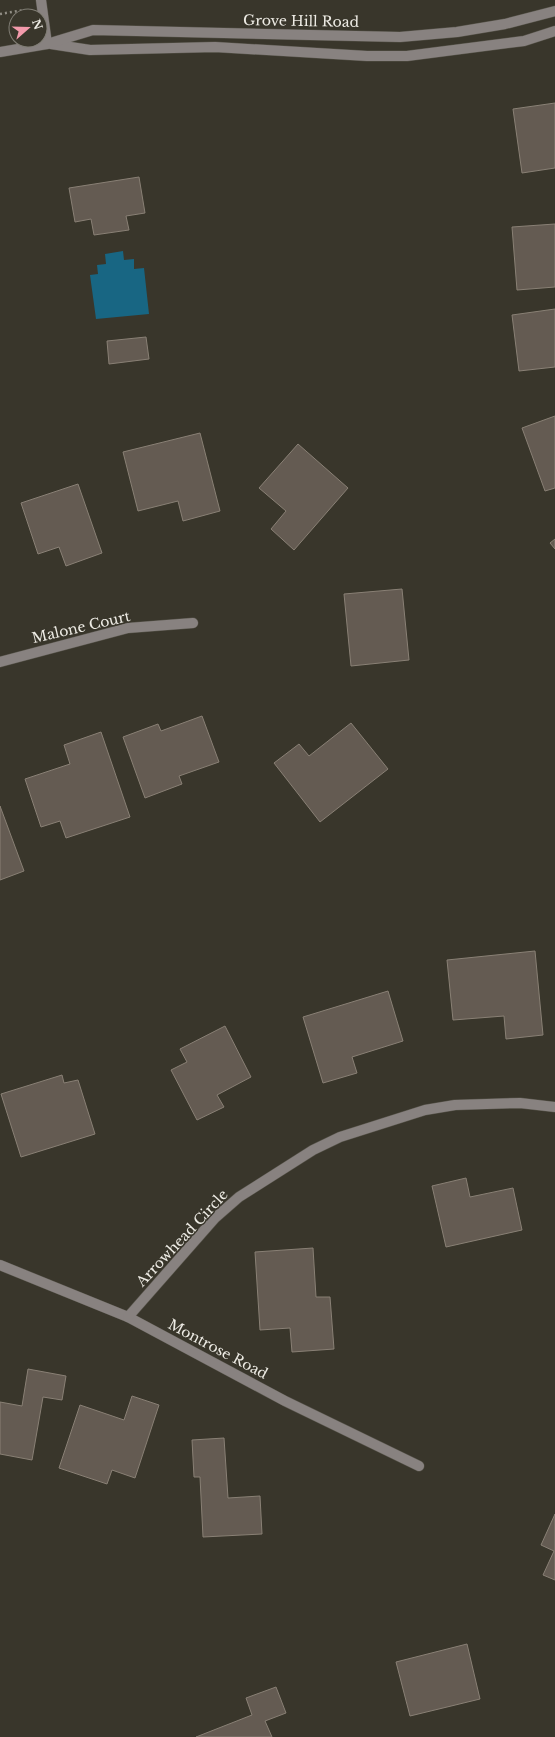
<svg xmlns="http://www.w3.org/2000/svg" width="555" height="1737" font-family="'Libre Baskerville',serif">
	<rect width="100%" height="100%" fill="#39362b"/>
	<path fill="#186683" d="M123,251l1,9 10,-1v10l10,-1 5,46 -53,5 -6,-44 8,-1 -1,-9 9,-1 -1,-10z"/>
	<g fill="#645b52" stroke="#898075">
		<path d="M555,103v65l-33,5 -9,-64z"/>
		<path d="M139,177l6,36 -19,3 3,14 -35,5 -3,-16 -16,3 -6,-34z"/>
		<path d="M555,224v63l-38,3 -5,-63z"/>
		<path d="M555,309v58l-36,4 -7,-56z"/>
		<path d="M146,337l3,22 -40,5 -2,-23z"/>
		<path d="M555,416v72l-10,3 -23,-63z"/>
		<path d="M200,433l20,78 -37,10 -5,-20 -40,10 -15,-59z"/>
		<path d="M298,444l50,44 -54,62 -23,-21 15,-18 -27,-23z"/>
		<path d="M78,484l24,69 -36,13 -7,-19 -21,7 -17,-51z"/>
		<path d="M555,539v10l-5,-6z"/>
		<path d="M402,589l7,71 -58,6 -7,-72z"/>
		<path d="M202,716l17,46 -40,14 3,8 -37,14 -22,-61 35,-13 3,7z"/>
		<path d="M351,723l37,46 -68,53 -46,-59 25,-19 10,12z"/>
		<path d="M101,732l29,85 -64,21 -6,-17 -19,6 -16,-48 45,-15 -6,-19z"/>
		<path d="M0,806l24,65 -24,9z"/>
		<path d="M535,951l8,84 -37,4 -2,-23 -51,4 -6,-60z"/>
		<path d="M388,991l15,50 -51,16 5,16 -34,10 -20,-66z"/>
		<path d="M225,1026l26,51 -34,18 7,12 -27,13 -26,-50 16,-8 -7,-13z"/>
		<path d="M62,1075l2,8 14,-3 17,54 -74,23 -20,-63z"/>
		<path d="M466,1178l4,19 43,-9 9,42 -76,17 -14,-61z"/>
		<path d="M313,1248l3,49h14l4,52 -42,3 -2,-24 -30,2 -5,-78z"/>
		<path d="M28,1369l38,7 -4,24 -19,-3 -11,63 -32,-6v-52l22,4z"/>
		<path d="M132,1396l27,9 -24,73 -23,-8 -5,14 -48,-16 21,-63 44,15z"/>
		<path d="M224,1438l4,60 32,-2 2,38 -59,3 -3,-60h-6l-2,-37z"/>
		<path d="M555,1514v66l-12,-5 11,-24 -13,-6z"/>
		<path d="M467,1644l13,55 -70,17 -14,-54z"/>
		<path d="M276,1687l10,26 -21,8 7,16h-76l56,-22 -6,-17z"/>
	</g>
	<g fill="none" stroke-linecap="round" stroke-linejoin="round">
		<g stroke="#565349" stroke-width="11">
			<g id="minor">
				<path d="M41,0l6,44"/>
				<path d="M51,44l39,6 125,-3 152,9h40l117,-15 31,-10"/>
				<path d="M0,52l47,-8 46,-14 307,7 57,-5 48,-8 50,-13"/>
				<path d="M0,662l128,-34 65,-5"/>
				<path d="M0,1265l128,52 157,84 134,65"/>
				<path d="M128,1317l87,-99 24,-21 74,-47 27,-13 85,-27 30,-5 65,-2 35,4"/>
			</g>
		</g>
		<path stroke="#908d84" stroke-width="2.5" stroke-dasharray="2 3" stroke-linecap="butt" d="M0,14l24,-4"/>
		<use href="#minor" stroke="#888280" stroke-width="10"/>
	</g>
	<g text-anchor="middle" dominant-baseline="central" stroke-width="3" stroke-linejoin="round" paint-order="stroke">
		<g font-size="14" fill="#edebe4" stroke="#39362b">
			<text transform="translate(301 21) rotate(1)">Grove Hill Road</text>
			<text transform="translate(81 627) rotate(-13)">Malone Court</text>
			<text transform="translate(182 1238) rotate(-47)">Arrowhead Circle</text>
			<text transform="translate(218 1349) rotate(28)">Montrose Road</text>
		</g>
	</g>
	<g transform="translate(28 28) rotate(70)"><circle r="19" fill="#39362b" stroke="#817e75"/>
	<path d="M0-3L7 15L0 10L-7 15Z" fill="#f39aab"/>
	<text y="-6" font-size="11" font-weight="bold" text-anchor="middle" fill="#edebe4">N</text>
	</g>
</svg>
